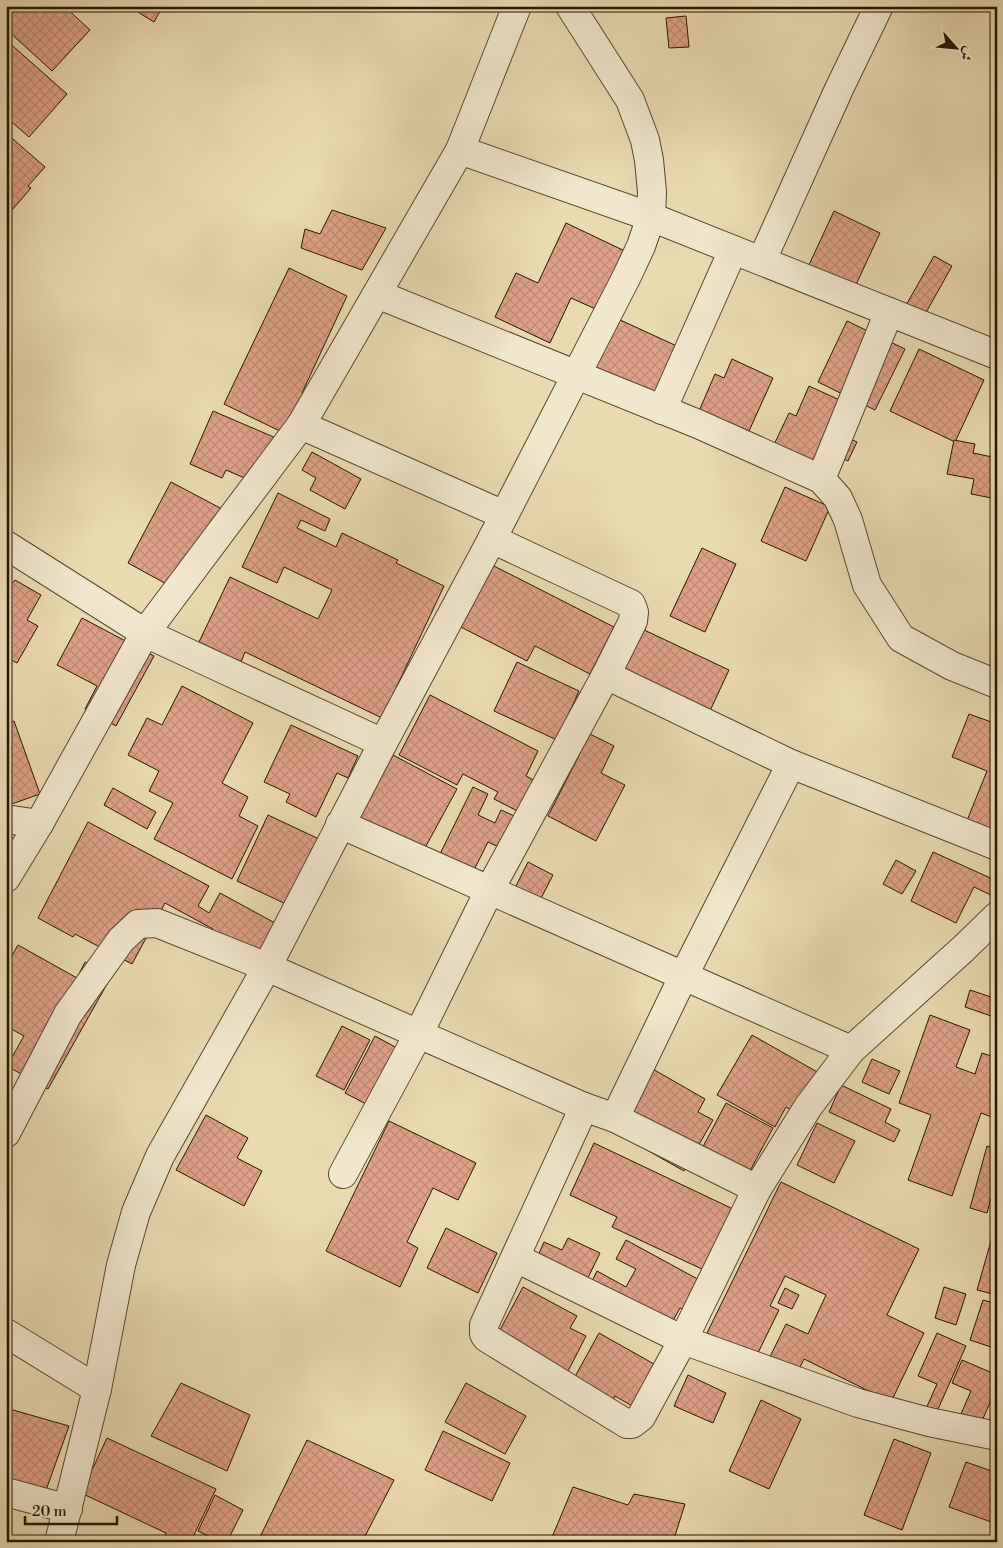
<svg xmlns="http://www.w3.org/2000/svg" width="1003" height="1548" font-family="'Libre Bodoni',Amiri,serif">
	<defs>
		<pattern id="building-cross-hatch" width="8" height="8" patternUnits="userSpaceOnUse" patternTransform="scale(1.25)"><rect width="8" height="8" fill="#dea188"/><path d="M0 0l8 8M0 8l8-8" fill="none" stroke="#be8a74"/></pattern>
	</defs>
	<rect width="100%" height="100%" fill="#eadab0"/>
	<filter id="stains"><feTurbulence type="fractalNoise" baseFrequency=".004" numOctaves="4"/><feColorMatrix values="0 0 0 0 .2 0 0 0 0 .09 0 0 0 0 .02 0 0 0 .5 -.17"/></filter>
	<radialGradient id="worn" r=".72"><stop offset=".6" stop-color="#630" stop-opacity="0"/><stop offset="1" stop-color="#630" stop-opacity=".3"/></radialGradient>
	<g fill="url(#building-cross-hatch)" stroke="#261501">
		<path d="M6,6h58l26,24 -38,41 -46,-42z"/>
		<path d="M128,6h35l-9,16z"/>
		<path d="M686,16l3,31 -20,1 -3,-30z"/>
		<path d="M6,40l61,54 -38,43 -23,-20z"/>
		<path d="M6,133l39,34 -17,19 3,2 -25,29z"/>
		<path d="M332,210l54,18 -24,42 -61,-22 4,-19 15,5z"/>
		<path d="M834,211l46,22 -26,56 -46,-22z"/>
		<path d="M566,223l61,29 -27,59 -29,-13 -21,45 -55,-26 21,-44 22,10z"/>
		<path d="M934,256l18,10 -29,52 -18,-11z"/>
		<path d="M289,268l58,28 -45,97 5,2 -19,40 -64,-31z"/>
		<path d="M618,319l61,28 -32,68 -60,-28z"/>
		<path d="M847,321l58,28 -30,61 -57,-28z"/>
		<path d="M919,349l65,31 -29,62 -65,-31z"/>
		<path d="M732,359l41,19 -24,53 -4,-2 -7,16 -45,-20 22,-51 9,4z"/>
		<path d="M809,386l48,22 -14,28 14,6 -9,19 -17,-8 -10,21 -50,-23 18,-38 7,3z"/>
		<path d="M213,411l70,30 -20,45 -37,-16 -4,8 -32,-14z"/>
		<path d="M954,440l21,4 -2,9 24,5v41l-26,-5 3,-15 -27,-5z"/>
		<path d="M312,452l49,27 -16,30 -35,-19 6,-12 -14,-8z"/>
		<path d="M171,482l51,27 -39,84 -55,-30z"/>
		<path d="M785,487l45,20 -24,54 -45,-20z"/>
		<path d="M278,493l52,26 -5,12 -24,-11 -4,8 39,19 6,-14 56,27 -2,3 48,23 -62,132 -137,-66 -4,10 -42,-20 31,-65 88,42 14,-29 -48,-23 -7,16 -35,-16z"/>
		<path d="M702,548l34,16 -31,68 -35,-16z"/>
		<path d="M490,564l124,63 -24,47 -55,-28 -8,15 -68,-35z"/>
		<path d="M15,580l26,15 -14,25 11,6 -21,37 -11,-6v-75l5,3z"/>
		<path d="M82,618l72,38 -38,70 -31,-17 12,-23 -40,-21z"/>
		<path d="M640,628l89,42 -27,58 -89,-42z"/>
		<path d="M517,662l62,29 -22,49 -63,-29z"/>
		<path d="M182,686l71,37 -31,60 26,14 -9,19 19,10 -26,53 -78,-40 19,-36 -24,-12 10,-20 -31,-16 19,-37 15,7z"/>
		<path d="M430,695l108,56 -12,25 19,10 -16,31 -35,-18 4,-7 -35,-18 -6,11 -58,-30z"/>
		<path d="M969,714l28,10v116l-33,-12 23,-57 -35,-14z"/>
		<path d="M14,721l26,73 -34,12v-82z"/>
		<path d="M291,725l67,31 -10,22 -11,-5 -21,44 -30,-15 4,-8 -26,-12z"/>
		<path d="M590,734l24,12 -13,27 24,12 -29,56 -48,-25z"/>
		<path d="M393,755l64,34 -37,68 -63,-34z"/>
		<path d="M473,787l15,7 -10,21 17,8 6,-13 20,9 -16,31 -17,-8 -17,34 -34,-16z"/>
		<path d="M113,788l43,24 -9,17 -43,-24z"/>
		<path d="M268,815l51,24 -31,66 -51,-24z"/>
		<path d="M88,822l121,64 -11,20 11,7 11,-20 55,30 -24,46 -47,-25 9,-15 -48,-26 -33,61 -57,-30 -2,3 -35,-19z"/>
		<path d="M933,852l64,29v17l-23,-11 -18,36 -45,-22z"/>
		<path d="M896,860l20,11 -14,23 -19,-10z"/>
		<path d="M528,862l25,13 -17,33 -25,-12z"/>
		<path d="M18,945l59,33 8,-16 26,15 -63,112 -41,-23 17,-30 -18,-10v-60z"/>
		<path d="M970,990l27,9v19l-32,-11z"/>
		<path d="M930,1015l40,15 -14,37 19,7 7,-21 15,5v61l-16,-6 -29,83 -44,-16 23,-65 -32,-12z"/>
		<path d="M342,1026l28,14 -26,50 -28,-14z"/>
		<path d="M752,1035l67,38 -23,40 -10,-6 -11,20 -58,-32z"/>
		<path d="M375,1036l22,12 -29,57 -23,-12z"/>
		<path d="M872,1059l28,12 -11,23 -27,-12z"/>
		<path d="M651,1068l54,31 -7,13 15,8 -29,51 -69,-39z"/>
		<path d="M841,1085l50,24 -6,13 15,8 -6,12 -65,-30z"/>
		<path d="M726,1103l47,25 -29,54 -47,-24z"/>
		<path d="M206,1115l42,23 -11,20 25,13 -18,35 -68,-36z"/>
		<path d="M389,1121l87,42 -18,37 -25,-12 -26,54 11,6 -18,39 -74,-36z"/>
		<path d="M817,1123l38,18 -21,42 -37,-18z"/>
		<path d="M594,1143l139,66 -29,61 -92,-43 5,-10 -47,-22z"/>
		<path d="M987,1146l10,3v50l-6,-1 -4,15 -17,-5z"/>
		<path d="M781,1182l138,67 -32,66 37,18 -33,69 -87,-43 -10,20 -28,-14 20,-41 22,10 18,-39 -41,-19 -15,30 9,4 -23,47 -49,-24z"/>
		<path d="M997,1220v75l-20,-5z"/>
		<path d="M446,1228l51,25 -19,40 -51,-25z"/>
		<path d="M568,1238l32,15 -18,37 -49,-23 11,-25 18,8z"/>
		<path d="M626,1240l77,42 -16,30 -7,-4 -14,25 -79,-42 10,-20 29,16 10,-18 -20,-10z"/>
		<path d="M523,1287l54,29 -7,12 16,8 -23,45 -70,-38z"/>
		<path d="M944,1287l22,7 -10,31 -21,-7z"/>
		<path d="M785,1288l14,7 -7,14 -14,-6z"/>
		<path d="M983,1300l14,4v45l-27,-9z"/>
		<path d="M599,1333l55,31 -22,42 -17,-10 -10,19 -39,-22z"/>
		<path d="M937,1333l29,13 -31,70 -10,-5 12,-27 -19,-8z"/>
		<path d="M962,1360l35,15v12l-20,45 -20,-9 14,-32 -19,-8z"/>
		<path d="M688,1375l38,18 -13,30 -39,-17z"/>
		<path d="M181,1383l69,32 -23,56 -76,-35z"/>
		<path d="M466,1383l60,33 -21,38 -60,-32z"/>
		<path d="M761,1400l40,19 -32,70 -40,-18z"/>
		<path d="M6,1408l63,18 -24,67 -39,-13z"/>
		<path d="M443,1431l67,32 -18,38 -67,-31z"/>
		<path d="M107,1438l109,51 -24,50 5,3h-35l4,-9 -85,-40z"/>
		<path d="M894,1439l37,14 -29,77 -38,-15z"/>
		<path d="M307,1440l87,40 -32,62h-92l-10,-5z"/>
		<path d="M966,1462l31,11v51l-48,-17z"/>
		<path d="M573,1487l55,18 6,-11 51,10 -12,38h-123z"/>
		<path d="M215,1495l28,15 -16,32h-7l-22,-11z"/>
	</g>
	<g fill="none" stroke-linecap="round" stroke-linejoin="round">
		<g stroke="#57462d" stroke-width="30">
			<g id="minor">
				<path d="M460,150l191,67 346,138"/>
				<path d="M762,260l77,-171 40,-83"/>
				<path d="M377,294l321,130 123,55 17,19 10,22 19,65 34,53 51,28 45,18"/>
				<path d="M662,410l71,-160"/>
				<path d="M301,425l203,90"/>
				<path d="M821,479l68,-167"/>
				<path d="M492,539l139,65 3,8 -1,9 -27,54"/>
				<path d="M6,545l139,88 238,110"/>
				<path d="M6,819l33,5"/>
				<path d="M340,824l511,226"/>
				<path d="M6,878l33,-54 106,-191 156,-208 159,-275 57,-144"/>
				<path d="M584,1107l-100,218v9l3,4 140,86h5l9,-7 42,-77 74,-151 51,-82 43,-57 112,-101 34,-33"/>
				<path d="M615,1118l69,-143 107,-211"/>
				<path d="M6,1133l62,-119 53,-74 17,-16 19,-1 110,44 317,140 31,11 142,71"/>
				<path d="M343,1174l76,-141 70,-142 117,-216 185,89 206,82"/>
				<path d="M516,1258l167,82 175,63 71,19 68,14"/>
				<path d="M6,1333l91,56"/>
				<path d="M6,1492l62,17"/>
				<path d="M59,1542l38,-153 24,-124 15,-53 24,-56 107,-189 116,-224 109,-204 135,-263 14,-30 10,-29 1,-25 -3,-32 -4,-20 -15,-40 -60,-94"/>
			</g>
		</g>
		<use href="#minor" stroke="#f1e7cc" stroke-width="28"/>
	</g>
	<rect width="1003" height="1548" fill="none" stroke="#eadab0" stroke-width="25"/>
	<rect x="8" y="8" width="988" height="1533" fill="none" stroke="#261501" stroke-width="2.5"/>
	<rect x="12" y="12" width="978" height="1523" fill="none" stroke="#261501"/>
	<g transform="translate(956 48) rotate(117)" stroke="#f1e7cc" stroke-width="4" paint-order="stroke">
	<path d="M0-4L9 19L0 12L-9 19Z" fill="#261501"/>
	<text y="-8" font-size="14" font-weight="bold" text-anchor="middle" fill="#261501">ش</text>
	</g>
	<path d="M25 1516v8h92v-8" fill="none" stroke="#261501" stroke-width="2.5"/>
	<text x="32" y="1516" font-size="15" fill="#261501" stroke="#f1e7cc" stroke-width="4" paint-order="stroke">20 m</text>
	<rect width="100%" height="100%" filter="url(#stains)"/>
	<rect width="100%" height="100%" fill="url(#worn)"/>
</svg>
